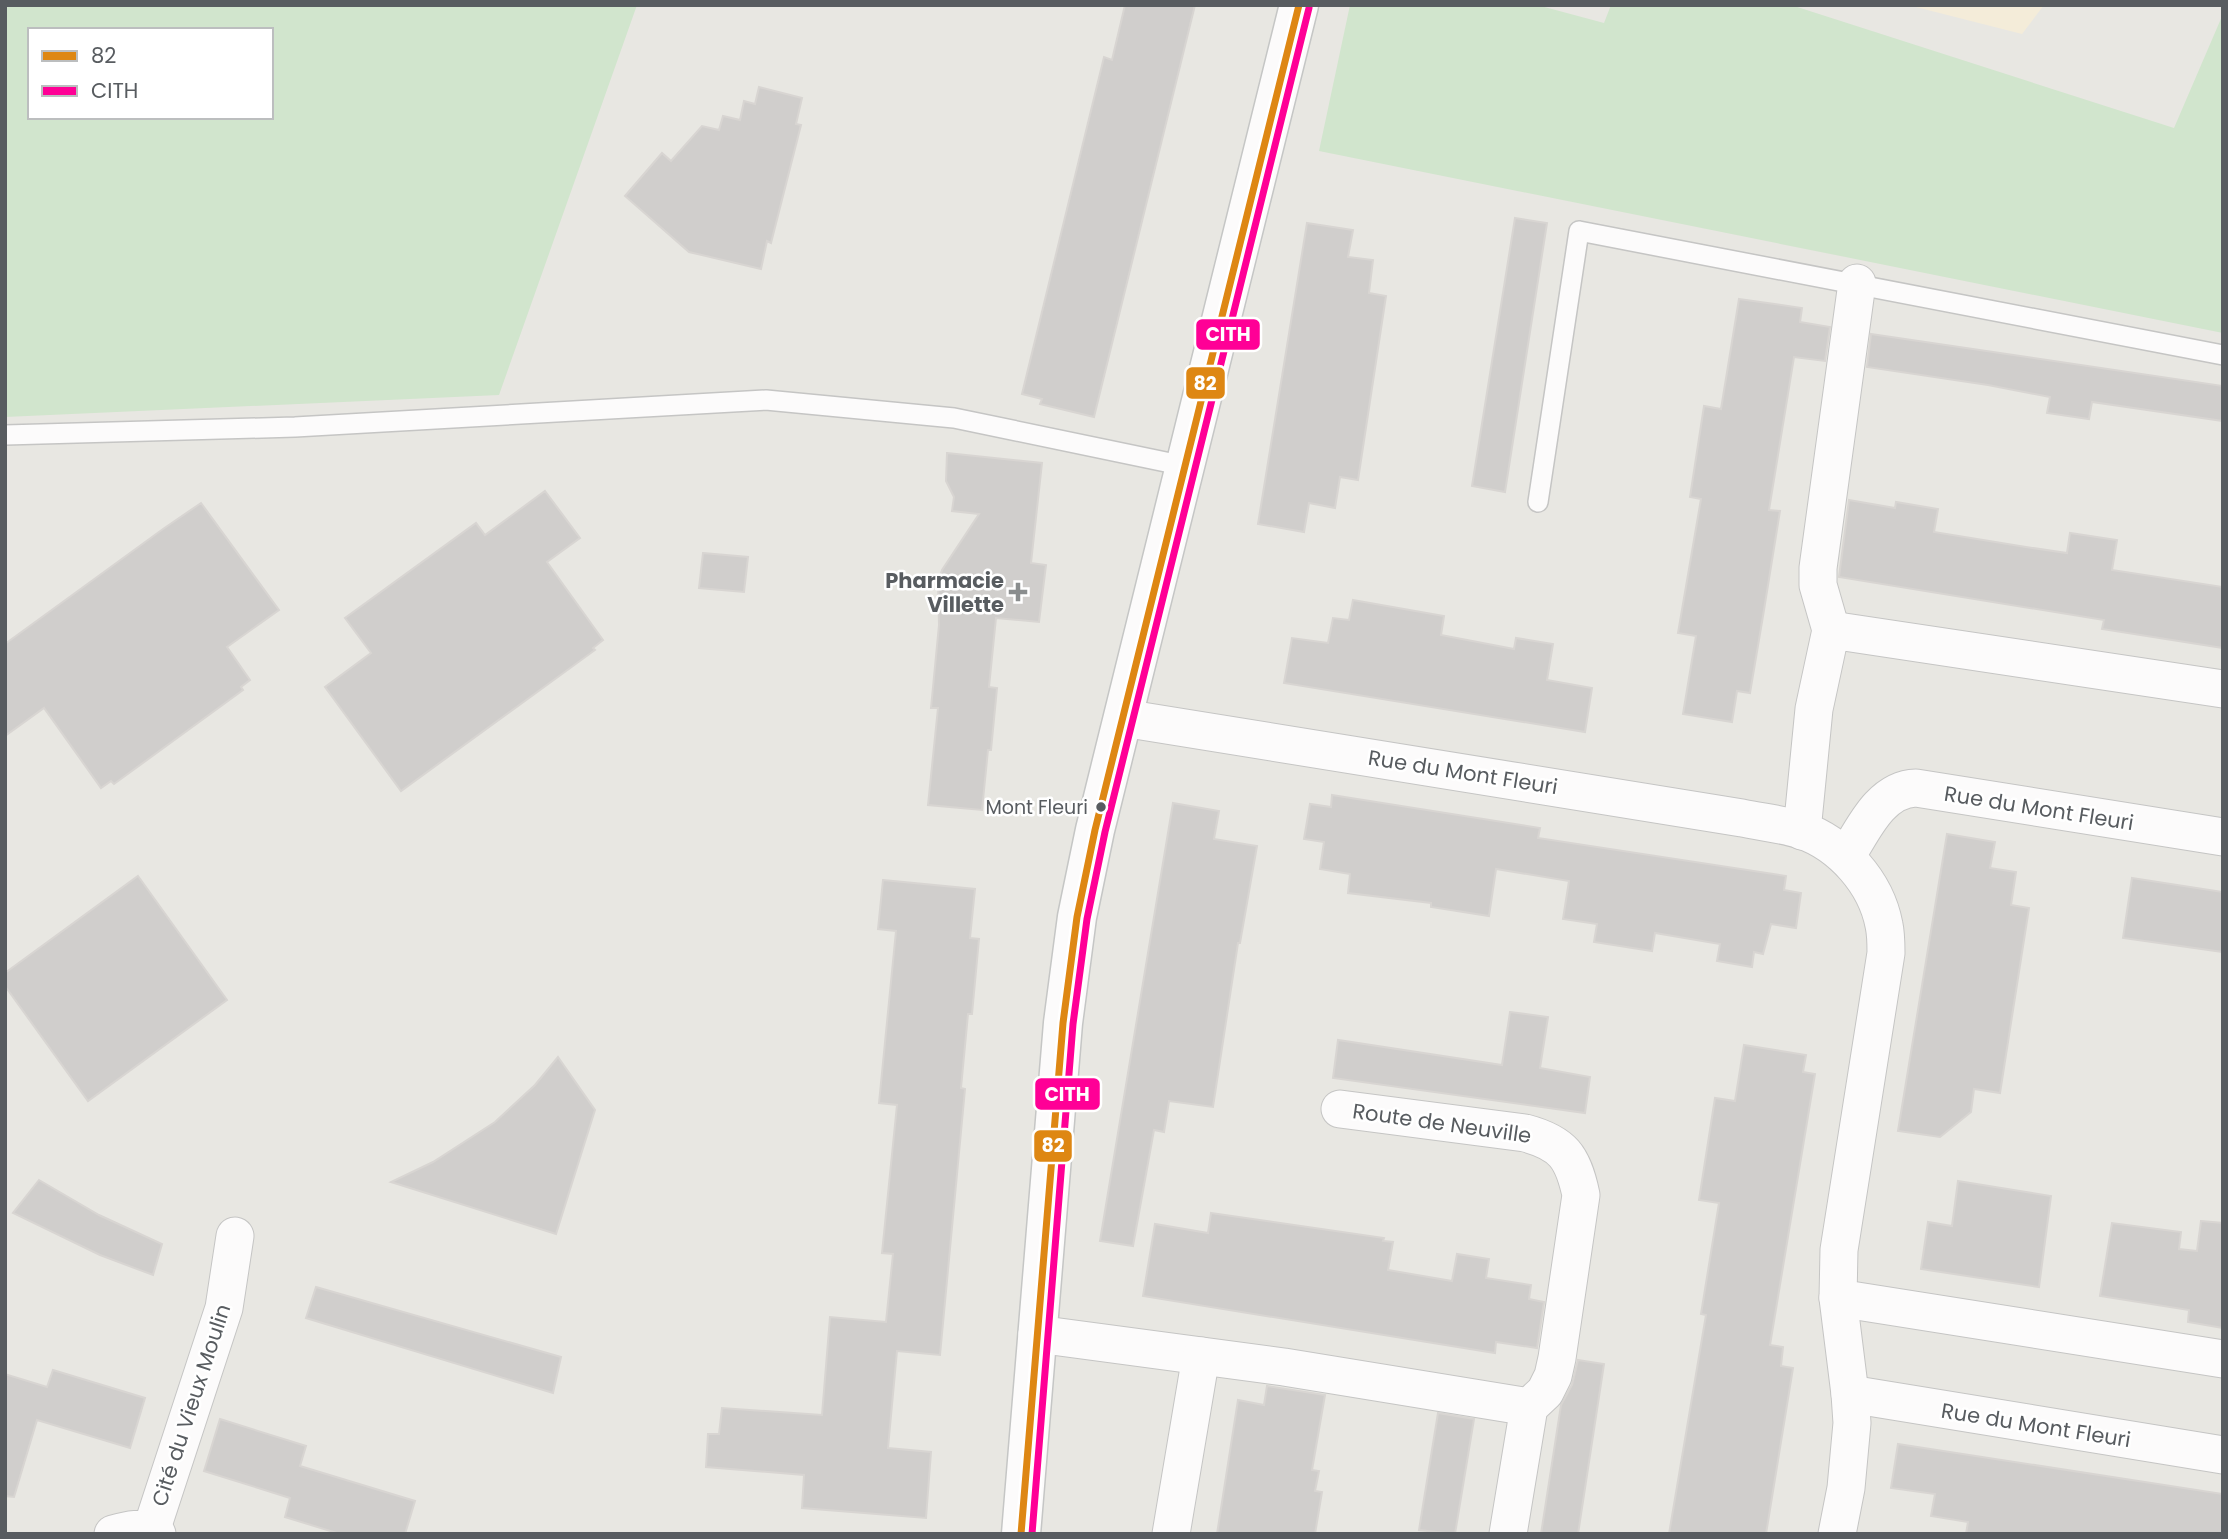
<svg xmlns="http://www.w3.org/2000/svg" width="2228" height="1539" font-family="Poppins,sans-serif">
	<rect width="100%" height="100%" fill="#e8e7e2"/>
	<path fill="#f4ecd9" d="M1908,5h136l-22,29z"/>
	<g fill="#d1e5cd" fill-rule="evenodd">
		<path d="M5,5h632l-138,390 -494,22zM30,30h241v87h-241z"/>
		<path d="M1350,5h187l67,18 7,-18h180l383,123 49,-114v319l-904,-182z"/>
	</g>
	<g fill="#d0cecc" stroke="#d8d5d2" stroke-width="2">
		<path d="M1125,5h70l-101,412 -54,-13 2,-5 -20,-5 82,-337 8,3z"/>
		<path d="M759,87l43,11 -6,26 5,1 -30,118 -4,-2 -6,28 -72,-17 -64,-56 37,-43 9,8 31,-35 17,4 4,-14 17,4 4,-19 11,3z"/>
		<path d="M1515,218l32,5 -42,269 -33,-6z"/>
		<path d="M1307,223l46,7 -5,27 25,3 -4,33 17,3 -28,184 -18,-3 -5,31 -26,-5 -5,29 -46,-8z"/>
		<path d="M1739,299l63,9 -2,14 30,5 -5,34 -31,-4 -25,153 11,1 -17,105 -13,77 -13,-2 -5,31 -49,-8 13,-78 -18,-3 23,-134 -11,-2 14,-91 17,3z"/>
		<path d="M1871,334l352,52v35l-131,-19 -3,17 -42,-6 3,-16 -62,-12 -121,-18z"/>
		<path d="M947,453l95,10 -11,100 15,2 -7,57 -43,-4 -7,69 8,1 -6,62h-3l-6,60 -54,-5 10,-97h-7l8,-83 -1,-43 4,-12 37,-56 -27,-3 2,-14 -8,-16z"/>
		<path d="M545,491l35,47 -33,24 56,78 -10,8 2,2 -194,141 -76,-104 46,-34 -26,-35 131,-95 9,12z"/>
		<path d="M1849,500l46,8 1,-6 42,7 -4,23 92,15 41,6 3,-20 47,7 -5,30 111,17v61l-121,-19 2,-9 -265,-43z"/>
		<path d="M201,503l78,107 -52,37 23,33 -9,7 2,3 -129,94 -3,-3 -10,7 -57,-80 -39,28v-92l158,-115z"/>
		<path d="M703,553l45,4 -4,35 -45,-4z"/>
		<path d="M1353,600l91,16 -3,19 73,14 2,-11 37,6 -6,36 45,8 -7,44 -301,-49 8,-45 36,5 5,-25 16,2z"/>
		<path d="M1332,795l208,33 -2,10 248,38 -2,14 17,3 -5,35 -25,-4 -8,30 -9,-2 -2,15 -35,-6 3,-17 -65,-11 -3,18 -58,-9 3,-18 -34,-5 6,-38 -73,-12 -7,47 -58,-9v-4l-83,-10 2,-19 -30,-5 4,-27 -20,-3 6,-35 21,3z"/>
		<path d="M1173,803l46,8 -5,28 43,7 -17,97h-2l-25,164 -44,-6 -5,31 -10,-2 -21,116 -33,-5z"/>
		<path d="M1947,834l48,8 -5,26 26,4 -5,33 18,3 -29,185 -26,-4 -3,23 -31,25 -42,-6z"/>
		<path d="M138,876l89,124 -139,101 -83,-115v-13z"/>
		<path d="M2132,878l91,14v60l-100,-14z"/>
		<path d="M883,880l92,9 -5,49 9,1 -7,75h-4l-7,74 4,1 -25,266 -43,-4 -9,97 43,4 -5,66 -124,-10 2,-33 -98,-8 2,-33h11l3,-26 100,7 8,-98 56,5 7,-68 -11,-1 15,-148 -18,-2 17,-172 -18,-2z"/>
		<path d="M1510,1012l38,5 -8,51 50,9 -5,36 -252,-35 5,-38 164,25z"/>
		<path d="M1744,1045l62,10 -3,17 12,2 -45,271 13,2 -2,19 12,2 -27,166h-97l37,-219 -5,-1 18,-111 -20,-3 16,-102 20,3z"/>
		<path d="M558,1057l37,53 -39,124 -165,-52 42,-20 62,-40 40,-37z"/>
		<path d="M39,1180l60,35 63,29 -9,31 -53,-20 -87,-42z"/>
		<path d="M1958,1181l93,15 -12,91 -118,-18 7,-47 24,4z"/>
		<path d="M1211,1213l173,25 -1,3 10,1 -5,28 64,11 5,-27 32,5 -3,19 45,7 -2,14 15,3 -7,46 -41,-6 -1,11 -352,-57 12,-72 53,9z"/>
		<path d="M2201,1221l22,2v105l-35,-6 1,-12 -89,-14 12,-73 69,9 -2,17 18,2z"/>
		<path d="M316,1287l245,70 -8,36 -247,-75z"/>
		<path d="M1578,1360l26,4 -26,170h-37l20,-129 11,-20z"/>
		<path d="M53,1370l92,28 -15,50 -93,-28 -23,77 -9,-1v-122l42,13z"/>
		<path d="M1267,1386l58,9 -13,75 7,1 -4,20 7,1 -7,42h-98l21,-134 26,5z"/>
		<path d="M1438,1413l36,6 -19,115 -36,-4z"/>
		<path d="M220,1419l86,27 -6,20 115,35 -10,33h-65l-55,-17 5,-19 -86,-27z"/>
		<path d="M1898,1444l325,50v40h-257l2,-12 -37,-6 4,-22 -44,-6z"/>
	</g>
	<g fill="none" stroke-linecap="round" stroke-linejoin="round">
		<g stroke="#c5c5c4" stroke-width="22">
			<g id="lane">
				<path d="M5,435l290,-8 471,-27 188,18 231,48"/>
				<path d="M1538,502l41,-271 644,124"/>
			</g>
		</g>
		<g stroke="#c5c5c4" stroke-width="39">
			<g id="street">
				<path d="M1831,630l-13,-45v-17l39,-285"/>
				<path d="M1123,718l619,100c19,4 40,6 59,12 41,14 75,53 83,95 2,9 2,19 2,28l-47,297 -1,48 12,96 2,29 -6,65 -9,46"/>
				<path d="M1802,831l12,-122 17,-79 392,59"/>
				<path d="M1846,857c17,-27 34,-68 70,-69l307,49"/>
				<path d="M1340,1109l185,24c38,10 48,24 56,62l-24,163 -4,18 -8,16 -16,15 -21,127"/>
				<path d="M1838,1298l385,61"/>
				<path d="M1037,1334l247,33 245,40"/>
				<path d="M1850,1394l373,61"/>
				<path d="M151,1531l73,-223 11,-72"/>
				<path d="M113,1534c14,-4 30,-8 44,0"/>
				<path d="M1171,1534l30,-178"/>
			</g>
		</g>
		<g stroke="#c5c6c5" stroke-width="41">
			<path id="secondary" d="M1021,1534l42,-511 14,-106 18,-87 204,-825"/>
		</g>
		<use href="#lane" stroke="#fcfbfb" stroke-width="19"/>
		<use href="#street" stroke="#fcfbfb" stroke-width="37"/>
		<use href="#secondary" stroke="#fcfbfb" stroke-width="38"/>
		<g stroke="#fff" stroke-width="12">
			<path id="bus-1" d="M1021,1534l42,-511 14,-106 18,-87 204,-825"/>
		</g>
		<g stroke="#fff" stroke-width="12">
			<path id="bus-2" d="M1032,1534l41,-510 14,-105 18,-87 204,-824"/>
		</g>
		<use href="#bus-1" stroke="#de8713" stroke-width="7"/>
		<use href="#bus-2" stroke="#ff0096" stroke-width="7"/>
	</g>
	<path fill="#8a8d8e" stroke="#fff" stroke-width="2.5" d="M1014.5 581.5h7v7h7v7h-7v7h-7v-7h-7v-7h7z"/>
	<circle fill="#585c60" stroke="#fff" stroke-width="2.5" cx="1101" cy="807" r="6"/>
	<g text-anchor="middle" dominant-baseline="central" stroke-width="5" stroke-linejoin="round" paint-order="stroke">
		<g font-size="19" fill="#585c60" stroke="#fff" text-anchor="end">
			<text x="1088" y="807">Mont Fleuri</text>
		</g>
		<g font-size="21" font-weight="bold" fill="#585c60" stroke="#fff" text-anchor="end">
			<text x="1004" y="580">Pharmacie<tspan x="1004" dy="24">Villette</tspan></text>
		</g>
		<g font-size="21" fill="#585c60" stroke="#fff">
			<text transform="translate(1463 772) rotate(9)">Rue du Mont Fleuri</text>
			<text transform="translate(2039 808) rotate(9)">Rue du Mont Fleuri</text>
			<text transform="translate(1442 1123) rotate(8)">Route de Neuville</text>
			<text transform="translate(191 1405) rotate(-72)">Cité du Vieux Moulin</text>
			<text transform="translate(2036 1425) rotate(9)">Rue du Mont Fleuri</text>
		</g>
	</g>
	<g stroke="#fff" stroke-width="2.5">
		<rect x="1195" y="318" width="66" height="33" rx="7" fill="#ff0096"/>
		<rect x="1185" y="366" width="41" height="34" rx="7" fill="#de8713"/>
		<rect x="1034" y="1077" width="67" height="34" rx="7" fill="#ff0096"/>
		<rect x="1033" y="1129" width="40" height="34" rx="7" fill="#de8713"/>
	</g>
	<g font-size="19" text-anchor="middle" font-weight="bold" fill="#fff">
		<text x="1228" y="341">CITH</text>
		<text x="1205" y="390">82</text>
		<text x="1067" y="1101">CITH</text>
		<text x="1053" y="1152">82</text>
	</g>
	<rect width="2228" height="1539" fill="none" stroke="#585c60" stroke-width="14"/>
	<rect x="28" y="28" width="245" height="91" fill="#ffffff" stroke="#bcbebf" stroke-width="2"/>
	<rect x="42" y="51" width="35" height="10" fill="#de8713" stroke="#bcbebf" stroke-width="2"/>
	<text x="91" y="63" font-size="21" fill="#585c60">82</text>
	<rect x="42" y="86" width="35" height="10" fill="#ff0096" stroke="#bcbebf" stroke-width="2"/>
	<text x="91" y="98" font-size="21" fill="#585c60">CITH</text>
</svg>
